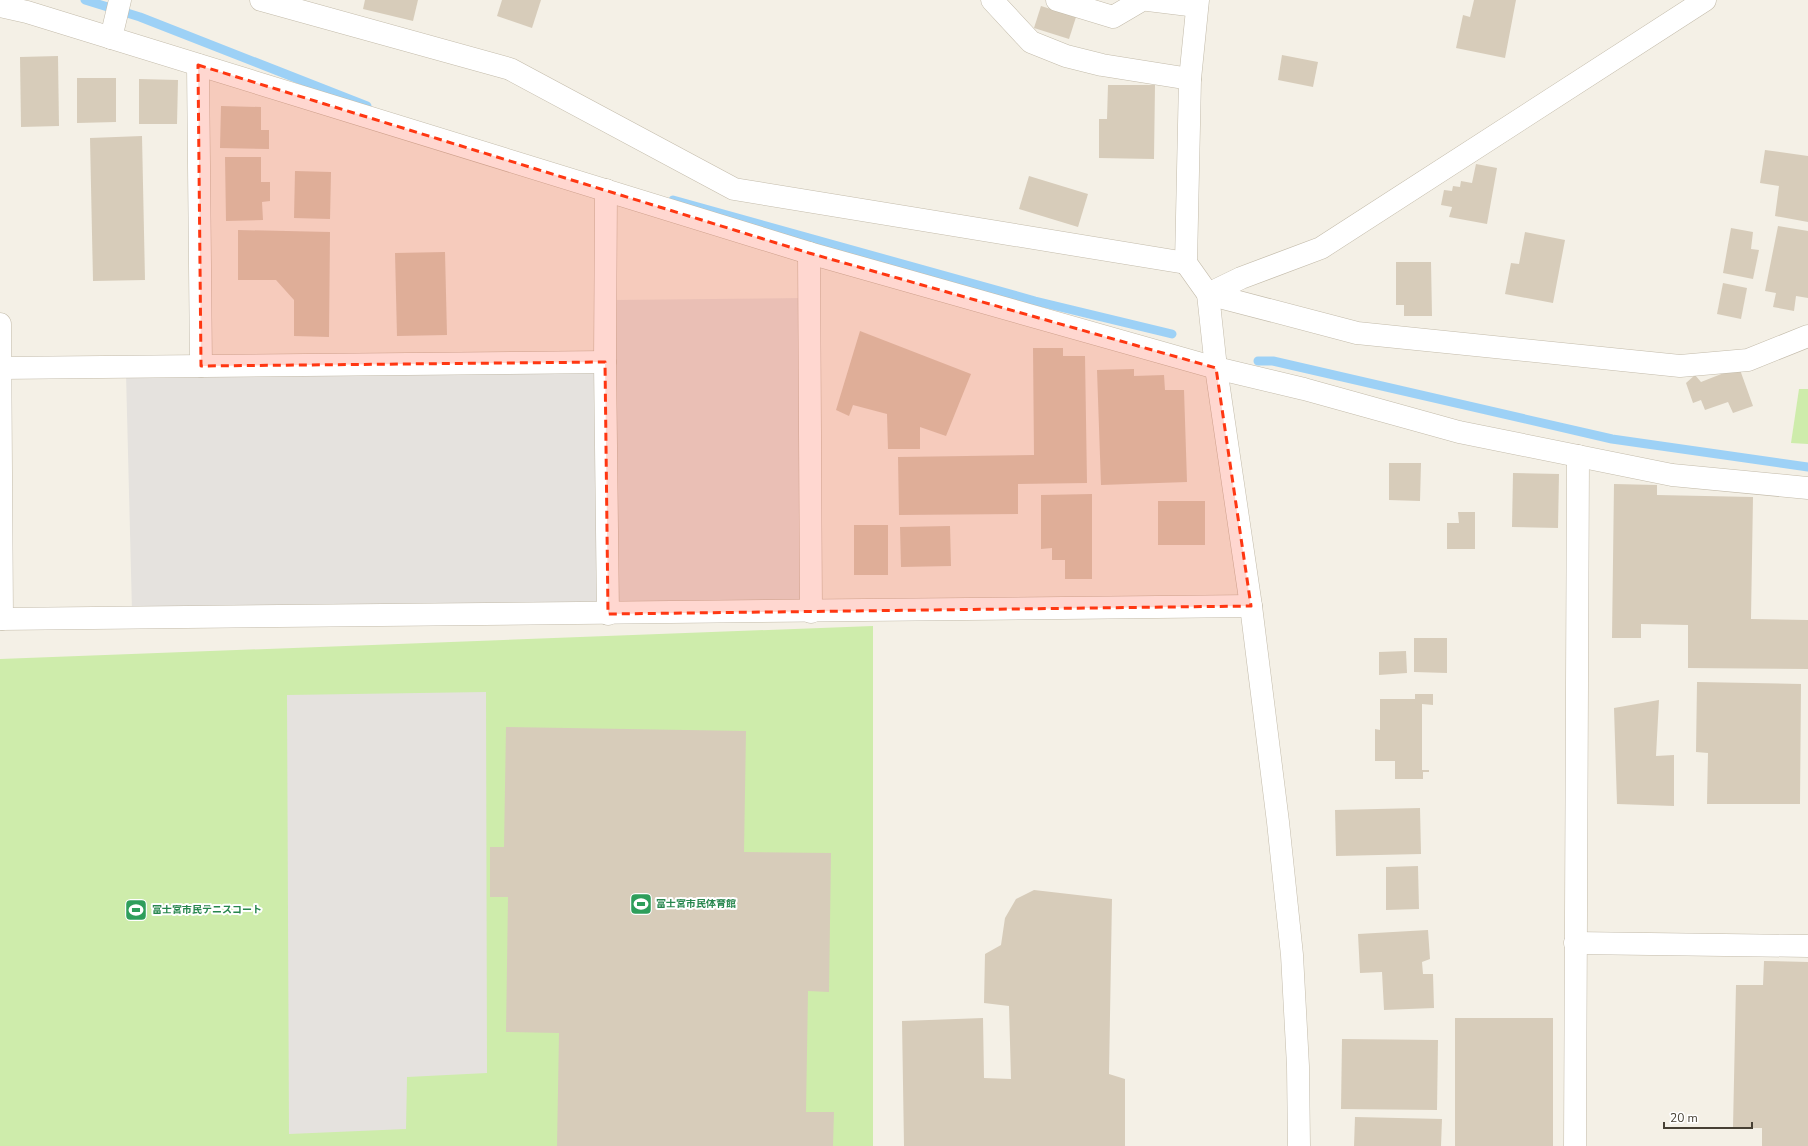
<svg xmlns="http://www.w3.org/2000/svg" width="1808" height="1146" font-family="'Nunito Sans','Noto Sans JP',sans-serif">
	<rect width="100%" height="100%" fill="#f4f0e6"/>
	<g fill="#ceecab">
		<path d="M1799,389h9v55l-17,-1z"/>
		<path d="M873,626v520h-873v-487z"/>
	</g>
	<g fill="#e5e2de">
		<path d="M803,298l1,304 -188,4 -2,-306z"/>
		<path d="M597,368l4,238 -469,6 -6,-238z"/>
		<path d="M486,692l1,381 -80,4 -1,52 -117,5 -2,-439z"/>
	</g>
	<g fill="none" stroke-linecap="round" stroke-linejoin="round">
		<g stroke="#9dd1f6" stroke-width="9">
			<path d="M85,0l55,17 227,89"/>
			<path d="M673,200l362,101 137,33"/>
			<path d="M1258,361h15l339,78 196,28"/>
		</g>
	</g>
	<g fill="#d7ccba">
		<path d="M365,0h53l-5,21 -50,-12z"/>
		<path d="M502,0h39l-9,28 -35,-12z"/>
		<path d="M1474,0h42l-11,58 -49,-10 7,-33 7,2z"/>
		<path d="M1041,6l35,11 -7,22 -35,-11z"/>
		<path d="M1282,55l36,7 -5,25 -35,-7z"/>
		<path d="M58,56l1,70 -38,1 -1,-70z"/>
		<path d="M77,78h39v44l-39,1z"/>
		<path d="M139,79l39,1 -1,44h-38z"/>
		<path d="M1108,85h47l-1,74 -55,-1v-39h8z"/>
		<path d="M221,106l40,1v23h8v19l-49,-1z"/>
		<path d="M142,136l3,144 -52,1 -3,-143z"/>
		<path d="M1765,150l43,6v66l-33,-6 4,-30 -19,-3z"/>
		<path d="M225,157h36v25h9v19l-8,1 1,18 -37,1z"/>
		<path d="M1476,164l21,4 -10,56 -38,-7 3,-10 -11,-2 3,-15 8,1 1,-5 7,1 1,-6 11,2z"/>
		<path d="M295,171l36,1 -1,47 -36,-1z"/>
		<path d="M1029,176l59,18 -10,33 -59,-18z"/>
		<path d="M1778,226l30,5v67l-12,-2 -2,15 -21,-4 3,-14 -11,-2z"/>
		<path d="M1731,228l22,4 -2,17 8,1 -6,29 -30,-6z"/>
		<path d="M238,230l92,2 -1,105 -35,-1v-36l-18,-20h-38z"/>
		<path d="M1525,232l40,8 -12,63 -48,-9 6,-31 8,1z"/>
		<path d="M445,252l2,83 -50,1 -2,-83z"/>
		<path d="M1396,262h35l1,54h-28v-11h-8z"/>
		<path d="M1723,283l24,5 -6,31 -24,-5z"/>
		<path d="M860,331l111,43 -25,62 -26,-9v22h-32l-1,-35 -34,-9 -4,11 -13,-6z"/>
		<path d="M1033,348h30v8h22l2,127 -69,1v30l-119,1 -1,-58 136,-2z"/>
		<path d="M1739,367l14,39 -20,7 -5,-11 -23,8 -4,-10 -8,3 -7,-20 9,-8 6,7z"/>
		<path d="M1134,369v7l30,-1 1,15h19l3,92 -86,3 -4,-115z"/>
		<path d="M1389,463h32l-1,38 -31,-1z"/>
		<path d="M1513,473l46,1 -1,54 -46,-1z"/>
		<path d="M1614,484l43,1v10l96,2 -2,122 57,1v49l-120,-1v-43l-47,-1v14h-29z"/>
		<path d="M1092,494v85h-27v-19h-13v-12l-11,1v-54z"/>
		<rect x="1158" y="501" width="47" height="44"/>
		<path d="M1458,512h17v37h-28v-26h12z"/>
		<rect x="854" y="525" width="34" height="50"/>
		<path d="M950,526l1,40 -50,1 -1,-40z"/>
		<path d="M1414,638h33v35l-33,-1z"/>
		<path d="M1406,651l1,22 -28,2v-23z"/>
		<path d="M1697,682l104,2 -1,120h-93l1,-51 -12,-1z"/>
		<path d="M1415,694h18v11l-11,-1v66h7v2h-6v7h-28v-18h-20v-32l5,1v-31h35z"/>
		<path d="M1659,700l-3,56 18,-1v51l-57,-2 -3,-96z"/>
		<path d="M506,727l240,4 -2,121 87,1 -2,139 -21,-1 -2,121h28l-1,34h-276l2,-113 -53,-1 2,-135h-18v-50h14z"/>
		<path d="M1420,808l1,46 -85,2 -1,-46z"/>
		<path d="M1418,866l1,43 -33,1v-43z"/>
		<path d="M1034,890l78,9 -3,175 16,5v67h-221l-2,-125 81,-3 1,60 27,1 -2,-73 -25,-3 1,-49 16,-9 4,-27 11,-19z"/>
		<path d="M1428,930l2,29 -8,3 1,12h10l1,34 -50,2 -2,-38 -22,1 -2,-39z"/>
		<path d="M1764,961l44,1v184h-46v-18h-29l3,-143h27z"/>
		<rect x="1455" y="1018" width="98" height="128"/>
		<path d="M1342,1039l96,1 -1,70 -96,-1z"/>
		<path d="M1355,1117l87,2 -1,27h-87z"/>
	</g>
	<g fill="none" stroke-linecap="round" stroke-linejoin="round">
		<g stroke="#c3bbaa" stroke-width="23">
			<g id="minor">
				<path d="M261,0l249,69 224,120 452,74"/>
				<path d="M992,0l39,42 35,14 36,9 88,14"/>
				<path d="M1057,0l56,17 29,-17"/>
				<path d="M1148,0l49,6"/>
				<path d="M1198,0l-8,79 -4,184 22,31 149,39 323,33 68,-6 60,-24"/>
				<path d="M0,6l27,6 782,241 407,115 88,21 155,43 213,43 136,13"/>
				<path d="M111,38l9,-38"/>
				<path d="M198,65l3,301"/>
				<path d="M606,190l-1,172 3,252"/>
				<path d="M809,253l2,359"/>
				<path d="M0,324l2,295"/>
				<path d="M0,368l605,-6"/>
				<path d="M0,619l1251,-13"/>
				<path d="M1575,943l233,3"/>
				<path d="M1299,1146l-1,-80 -6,-111 -14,-133 -27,-216 -35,-238 -8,-74 33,-16 80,-30 384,-248"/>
				<path d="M1575,1146l3,-690"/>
			</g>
		</g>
		<use href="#minor" stroke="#fff" stroke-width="22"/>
	</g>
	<path fill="#ff3712" fill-opacity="0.2" stroke="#ff3712" stroke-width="3" stroke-dasharray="8 5" stroke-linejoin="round" d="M198,65l611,188 407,115 35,238 -643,8 -3,-252 -404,4z"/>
	<defs>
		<g id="stadium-square" transform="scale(1.15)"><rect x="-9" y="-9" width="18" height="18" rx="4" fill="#2e9e5b" stroke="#fff"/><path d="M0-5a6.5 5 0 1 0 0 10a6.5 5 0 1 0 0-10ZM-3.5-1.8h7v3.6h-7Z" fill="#fff"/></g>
	</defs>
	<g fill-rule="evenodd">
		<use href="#stadium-square" x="641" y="904"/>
		<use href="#stadium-square" x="136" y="910"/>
	</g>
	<g text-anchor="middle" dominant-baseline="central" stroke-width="4" stroke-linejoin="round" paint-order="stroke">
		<g font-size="10" font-weight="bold" fill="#27864d" stroke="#fff" text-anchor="start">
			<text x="656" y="904">富士宮市民体育館</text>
			<text x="152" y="910">富士宮市民テニスコート</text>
		</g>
	</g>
	<path d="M1664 1122v6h88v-6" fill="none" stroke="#474034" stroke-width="2"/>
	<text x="1670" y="1122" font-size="12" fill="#474034" stroke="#ffffff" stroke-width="3" paint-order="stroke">20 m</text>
</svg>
